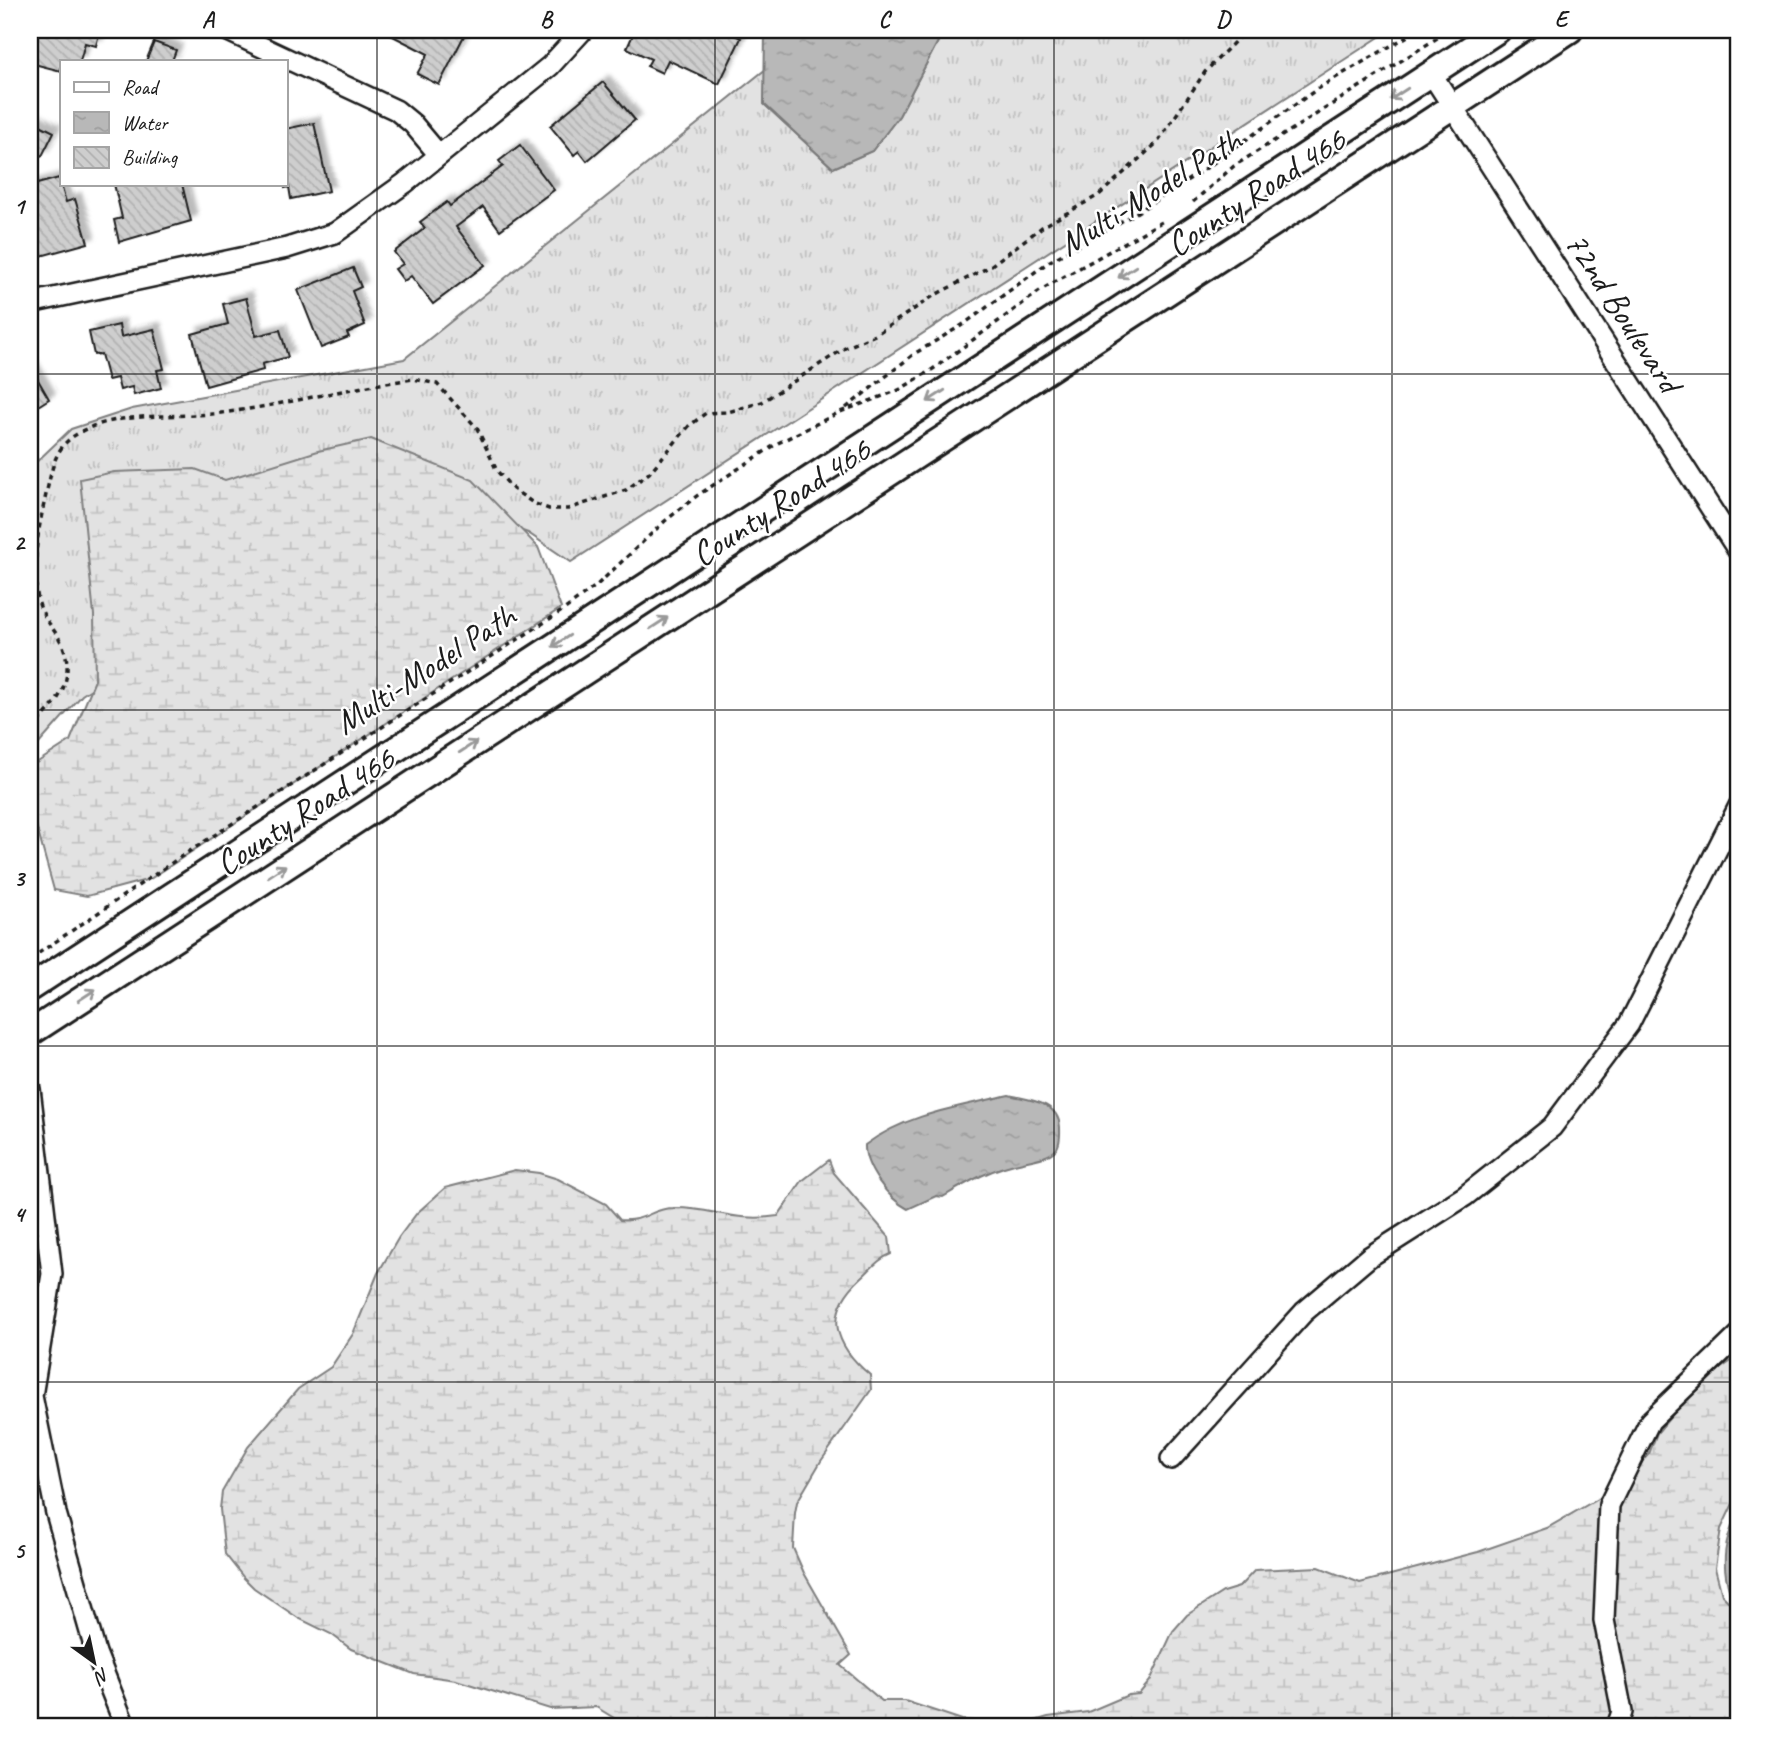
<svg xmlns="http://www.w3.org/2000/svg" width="1769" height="1756" font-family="Caveat,sans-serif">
	<defs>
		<pattern id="grass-tufts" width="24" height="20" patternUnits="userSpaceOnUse" patternTransform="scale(1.75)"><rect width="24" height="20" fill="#e2e2e2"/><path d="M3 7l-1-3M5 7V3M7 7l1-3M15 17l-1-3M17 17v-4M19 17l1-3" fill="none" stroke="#c1c1c1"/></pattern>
		<pattern id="wetland-marsh" width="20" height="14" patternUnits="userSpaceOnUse" patternTransform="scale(1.75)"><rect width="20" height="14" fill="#e2e2e2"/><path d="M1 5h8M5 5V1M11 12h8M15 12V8" fill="none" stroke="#c1c1c1"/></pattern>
		<pattern id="water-ripples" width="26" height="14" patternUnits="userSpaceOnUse" patternTransform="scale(1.75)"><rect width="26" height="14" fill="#b8b8b8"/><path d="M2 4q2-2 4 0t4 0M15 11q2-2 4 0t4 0" fill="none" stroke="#9e9e9e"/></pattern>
		<pattern id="building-back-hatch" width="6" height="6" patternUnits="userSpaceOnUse" patternTransform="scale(1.75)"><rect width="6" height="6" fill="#cecece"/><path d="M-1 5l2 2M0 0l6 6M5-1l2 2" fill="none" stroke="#b0b0b0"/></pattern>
		<filter id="shadow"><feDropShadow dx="6" dy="-6" stdDeviation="2" flood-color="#0004"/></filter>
	</defs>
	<rect width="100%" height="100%" fill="#fff"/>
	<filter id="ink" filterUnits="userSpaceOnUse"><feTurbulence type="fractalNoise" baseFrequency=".0143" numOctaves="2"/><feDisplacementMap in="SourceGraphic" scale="14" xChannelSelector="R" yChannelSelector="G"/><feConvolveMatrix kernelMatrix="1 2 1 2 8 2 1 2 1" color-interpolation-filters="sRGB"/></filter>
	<g filter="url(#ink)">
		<path fill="url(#grass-tufts)" stroke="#7f7f7f" stroke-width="2" d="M944,30h446l-819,532 -43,-29 -75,-26 -362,182 -9,6 -52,59v-286l41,-39 61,-20 272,-50 362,-290 -2,35 69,64 39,-17 27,-35z"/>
		<g fill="url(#wetland-marsh)" stroke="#7f7f7f" stroke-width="2">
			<path d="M371,439l102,41 65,67 23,61 -411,271 -63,17 -33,-6 -24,-87v-36l40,-26 25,-61 -1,-65 -14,-136 34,-7 81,-3 30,11 93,-29z"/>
			<path d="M829,1160l5,13 55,64 2,17c-13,5 -20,15 -30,24 -38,35 -27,67 9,97l1,15 -50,71 -24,41 -2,11 -2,35 11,25 47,82 -11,10 42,36h23l57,19 59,5 27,-8 40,-5 40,-17 11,-1 11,-13 23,-50 14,-16 36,-23 16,-5 16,-17 64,-3 41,16 118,-31 69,-24 71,-41 31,-33 8,-21 42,-50 40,-27v135l-18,38 -6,39 7,27 6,6 11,3v122h-1112l-31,-19 -46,2 -94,-29 -42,-6 -63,-25 -20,-15 -33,-16 -44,-30 -10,-10 -19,-24 -5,-45 2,-17 26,-45 50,-58 33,-22 22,-33 25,-61 21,-36 18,-24 28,-25 70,-18 24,3 19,6 48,25 14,16c26,2 32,-12 53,-12 39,-1 61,15 105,8l24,-35z"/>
		</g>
		<g fill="url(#water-ripples)" stroke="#7a7a7a" stroke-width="2">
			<path d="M765,30h179l-45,86 -27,35 -39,17 -69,-64z"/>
			<path d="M1009,1095c19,5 49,6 51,32 0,7 1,14 -3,21 -7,10 -23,11 -34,14 -30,6 -54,19 -80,35l-7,-1 -28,13c-20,-10 -44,-43 -43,-64 41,-31 93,-38 144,-50z"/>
			<path d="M1739,1510v85l-9,-2c-10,-32 -5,-54 9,-83z"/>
		</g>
		<g fill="url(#building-back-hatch)" stroke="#1c1c1c" stroke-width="2" filter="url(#shadow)">
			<path d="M37,30h63l-4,16 -11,-3 -5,18h-19v10l-31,-8z"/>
			<path d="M381,30h86l-28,55 -22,-11 11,-20z"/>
			<path d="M635,30h14l10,4 2,-4h63l17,8 -22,46 -51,-24 -6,13 -15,-7 4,-7 -24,-11z"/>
			<path d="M154,42l22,8 -4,11h-26z"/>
			<path d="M603,82l32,38 -48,41 -8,-10 -5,4 -24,-29z"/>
			<path d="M30,120l24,12 -12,24 -12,-6z"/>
			<path d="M314,123l15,68 -38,8 -2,-12 -4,1v-59z"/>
			<path d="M520,145l34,45 -54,40 -17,-23 -27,20 29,38 -52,39 -22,-28 -7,5 -9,-12 8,-5 -9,-12 31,-24 -5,-6 27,-20 3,4 53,-40 -4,-5z"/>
			<path d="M59,178l7,24 9,-3 13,44 -58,16v-73z"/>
			<path d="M114,184h68l9,37 -72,21 -5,-22 8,-2z"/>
			<path d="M353,268l8,19 -9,4 13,34 -18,8 2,4 -28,11 -23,-58z"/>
			<path d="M246,298l10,38 24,-6 8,27 -26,7 1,6 -57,16 -14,-52 36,-10 -5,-20z"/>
			<path d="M119,325l2,12 33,-8 10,40 -7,1 4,18 -27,7 -2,-8 -12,3 -3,-12 -9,2 -7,-26 -7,1 -5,-23z"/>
			<path d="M30,366l19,33 -19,12z"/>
		</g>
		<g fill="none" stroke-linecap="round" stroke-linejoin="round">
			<g stroke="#1c1c1c" stroke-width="24">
				<g id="minor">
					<path d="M226,30l170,80 17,14 26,31"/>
					<path d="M1431,73l308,479"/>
					<path d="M30,303l257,-55 48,-15 70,-50 145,-117 33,-36"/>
					<path d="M30,1089l22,185 -20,122 24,117 40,140 29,73"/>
					<path d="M1171,1459l133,-147 65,-55 96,-61 87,-69 77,-103 110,-218"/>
					<path d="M1617,1726l5,-14 -18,-92 5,-115 41,-84 89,-86"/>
				</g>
			</g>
			<g stroke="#1c1c1c" stroke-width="30">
				<g id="major">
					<path d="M30,988l1468,-958"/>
					<path d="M30,1033l1540,-1003"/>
				</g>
			</g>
			<g stroke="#1c1c1c" stroke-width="3.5" stroke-dasharray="5 5" stroke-linecap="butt">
				<path d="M1193,202l41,-36 216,-136"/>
				<path d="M846,408l68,-54 50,-30 86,-63 81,-45 71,-45 118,-84 98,-57"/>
				<path d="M30,728c26,-21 46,-46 33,-82 -7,-16 -21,-28 -25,-46 -7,-38 1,-74 9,-110 5,-20 7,-39 24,-52 38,-29 106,-19 150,-25 65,-8 128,-26 193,-34l23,5 40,44 20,43 16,18 20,14 16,6h19l58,-19 23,-17 40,-47 17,-13 22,-1 34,-10 83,-54 30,-13 60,-40 54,-28 53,-40 57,-32 59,-53 47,-70 41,-42"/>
				<path d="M30,959l149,-101 386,-249 32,-24 68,-64 33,-26 80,-52 62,-31 59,-22 34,-21 111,-81 119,-67"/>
			</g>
			<use href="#minor" stroke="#fff" stroke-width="19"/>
			<use href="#major" stroke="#fff" stroke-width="24"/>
		</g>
		<defs><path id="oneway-shaft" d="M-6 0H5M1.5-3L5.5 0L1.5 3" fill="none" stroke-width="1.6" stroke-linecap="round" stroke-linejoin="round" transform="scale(1.75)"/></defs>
		<g stroke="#999">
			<use href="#oneway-shaft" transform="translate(1399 94) rotate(147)"/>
			<use href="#oneway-shaft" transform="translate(1127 272) rotate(147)"/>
			<use href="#oneway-shaft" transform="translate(936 396) rotate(147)"/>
			<use href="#oneway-shaft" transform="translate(659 623) rotate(-33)"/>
			<use href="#oneway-shaft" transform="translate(561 641) rotate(147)"/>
			<use href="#oneway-shaft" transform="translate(468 747) rotate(-33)"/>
			<use href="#oneway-shaft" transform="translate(277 871) rotate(-33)"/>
			<use href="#oneway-shaft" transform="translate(87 995) rotate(-33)"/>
		</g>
	</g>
	<path fill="none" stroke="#1c1c1c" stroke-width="2" stroke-opacity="0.55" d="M377,30v1696M715,30v1696M1054,30v1696M1392,30v1696M30,374h1709M30,710h1709M30,1046h1709M30,1382h1709"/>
	<g text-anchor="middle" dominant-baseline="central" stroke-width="5" stroke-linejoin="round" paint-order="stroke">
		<g font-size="35" fill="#1c1c1c" stroke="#fff">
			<text transform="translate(1150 192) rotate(-32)">Multi-Model Path</text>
			<text transform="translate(1256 192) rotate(-33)">County Road 466</text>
			<text transform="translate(1623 312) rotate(57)">72nd Boulevard</text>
			<text transform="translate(781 502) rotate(-33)">County Road 466</text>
			<text transform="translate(425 669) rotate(-33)">Multi-Model Path</text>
			<text transform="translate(305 811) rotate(-33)">County Road 466</text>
		</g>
	</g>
	<rect width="1769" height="1756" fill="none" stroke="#fff" stroke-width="77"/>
	<rect x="60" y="60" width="228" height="126" fill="#ffffff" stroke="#a4a4a4" stroke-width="2"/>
	<rect x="74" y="82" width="35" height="10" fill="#ffffff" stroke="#a4a4a4" stroke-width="2"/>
	<text x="122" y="94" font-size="21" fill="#1c1c1c">Road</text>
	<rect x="74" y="112" width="35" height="21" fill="url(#water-ripples)" stroke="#a4a4a4" stroke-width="2"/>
	<text x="122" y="130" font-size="21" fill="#1c1c1c">Water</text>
	<rect x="74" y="147" width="35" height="21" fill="url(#building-back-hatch)" stroke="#a4a4a4" stroke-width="2"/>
	<text x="122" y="164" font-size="21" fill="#1c1c1c">Building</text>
	<g transform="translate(94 1662) rotate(147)" stroke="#ffffff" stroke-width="5" paint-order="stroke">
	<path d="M0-5L12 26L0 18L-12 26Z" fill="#1c1c1c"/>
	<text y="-10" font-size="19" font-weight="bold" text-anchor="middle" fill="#1c1c1c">N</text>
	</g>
	<rect x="38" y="38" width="1692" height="1680" fill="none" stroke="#1c1c1c" stroke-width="2.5"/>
	<g font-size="23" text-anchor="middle" font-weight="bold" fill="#1c1c1c">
		<text x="208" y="27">A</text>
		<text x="546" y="27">B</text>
		<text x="884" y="27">C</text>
		<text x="1223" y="27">D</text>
		<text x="1561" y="27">E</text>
		<text x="19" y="214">1</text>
		<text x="19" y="550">2</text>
		<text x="19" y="886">3</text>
		<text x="19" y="1222">4</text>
		<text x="19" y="1558">5</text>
	</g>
</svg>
